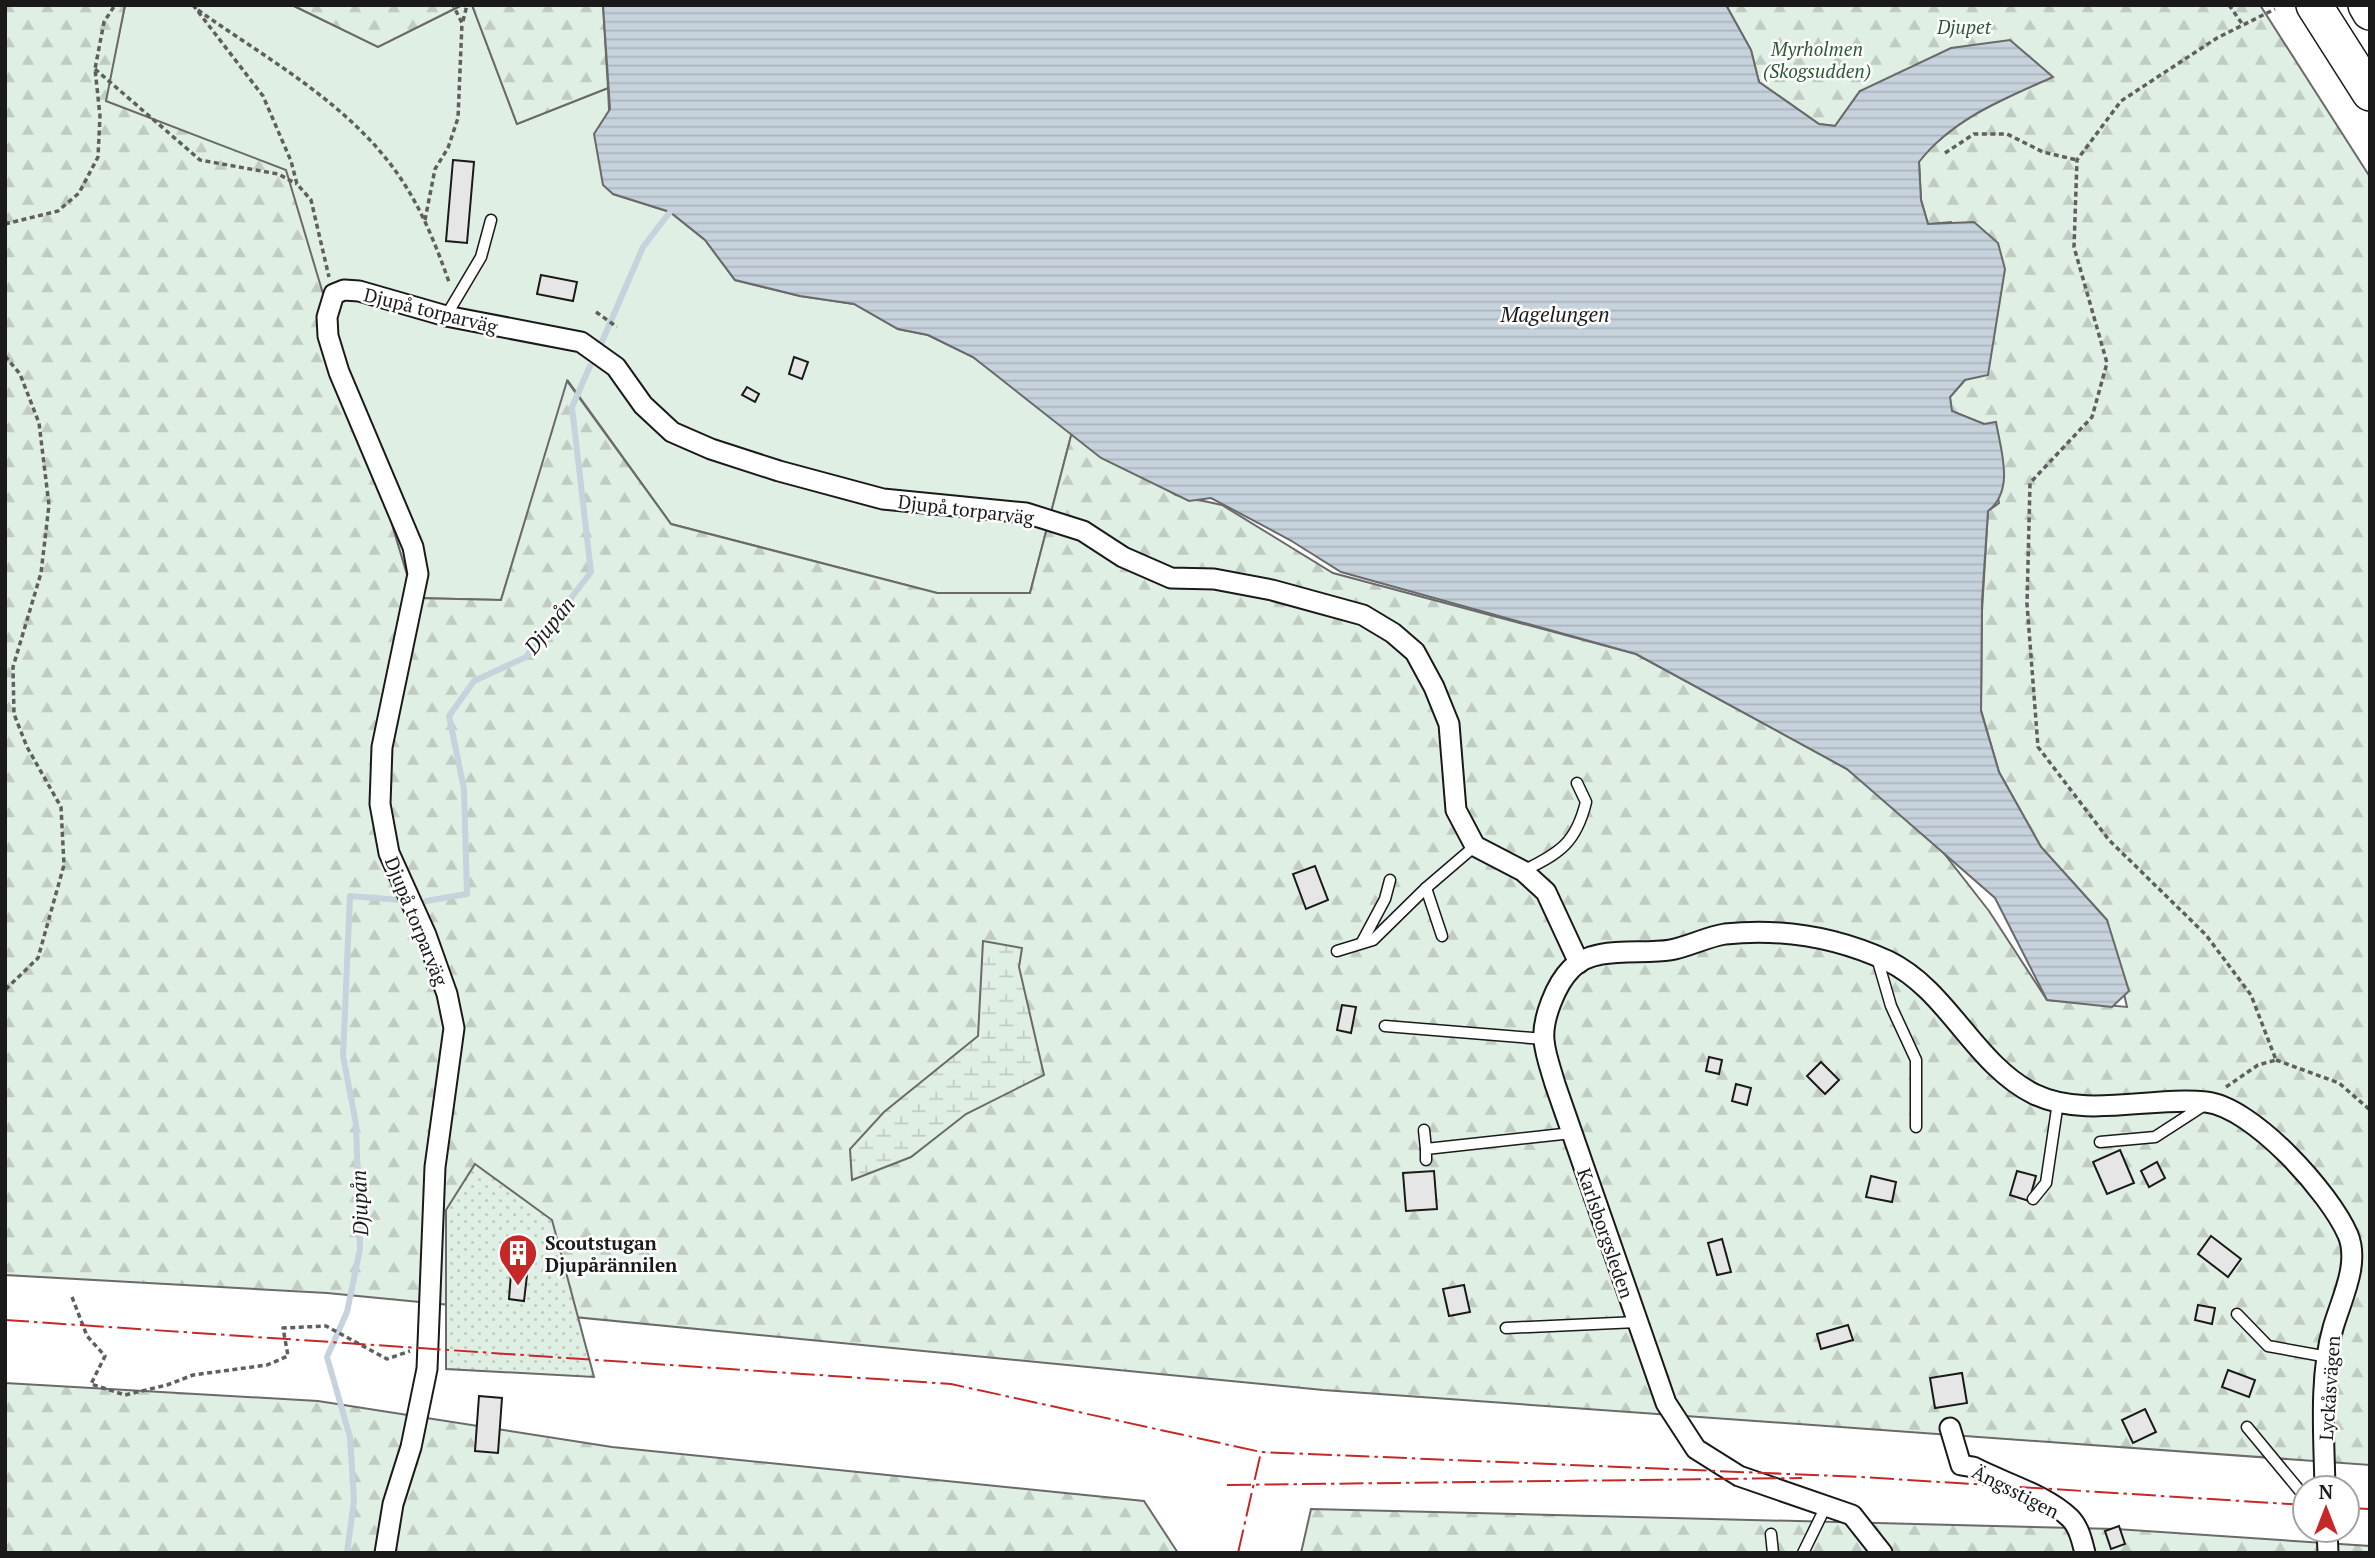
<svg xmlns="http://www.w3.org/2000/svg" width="2375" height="1558" font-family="'PT Serif',serif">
	<defs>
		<pattern id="forest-firs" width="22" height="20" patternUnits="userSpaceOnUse" patternTransform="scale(1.75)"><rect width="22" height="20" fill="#e0efe3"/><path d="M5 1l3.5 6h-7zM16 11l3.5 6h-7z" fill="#c0ccc2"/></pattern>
		<pattern id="wetland-marsh" width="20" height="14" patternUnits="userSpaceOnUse" patternTransform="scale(1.75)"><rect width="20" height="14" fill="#e0efe3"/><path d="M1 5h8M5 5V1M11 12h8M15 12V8" fill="none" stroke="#c0ccc2"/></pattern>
		<pattern id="park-dots" width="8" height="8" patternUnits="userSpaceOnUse" patternTransform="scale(1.75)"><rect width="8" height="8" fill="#e0efe3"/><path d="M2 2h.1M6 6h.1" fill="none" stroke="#c0ccc2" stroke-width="1.8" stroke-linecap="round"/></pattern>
		<pattern id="water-rules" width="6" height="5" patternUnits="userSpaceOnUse" patternTransform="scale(1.75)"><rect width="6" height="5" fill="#c6d2dc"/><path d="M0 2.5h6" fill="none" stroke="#aab4bc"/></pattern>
	</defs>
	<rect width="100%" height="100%" fill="#fff"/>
	<path fill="#e0efe3" stroke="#6a6a6a" stroke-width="2" d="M125,5h167l86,42 84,-42h10l45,119 91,-36 5,106 57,18 35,28 30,40 65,16 54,8 44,25 30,6 45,22 99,75 -42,161h-93l-266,-69 -103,-143 -67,219 -87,-2 -309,-497z"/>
	<g fill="url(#forest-firs)" stroke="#6a6a6a" stroke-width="2">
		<path d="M5,5h120l-19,96 180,69 128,428 87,2 66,-219 104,143 266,69h93l42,-161 104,63 46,10 111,68 303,81 211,115 92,78 50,64 58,89 80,7 -20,-87 -66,-73 -42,-75 -18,-62 1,-99 6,-100 11,-8 -15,-79 -33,-13 -1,-14 15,-17 -14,-158 -23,2 -7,-24 -2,-39c35,-42 84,-62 133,-84l-192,14 -25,35 -16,-2 -60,-42 -8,-32 -25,-45h534l110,172v1288l-1047,-75 -996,-97 -322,-18z"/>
		<path d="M292,5h170l-84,42z"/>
		<path d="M472,5h131l5,83 -91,36z"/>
		<path d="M5,1383l313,18 294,46 532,54 34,52h-1173z"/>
		<path d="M1311,1509l805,20 254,17v7h-1069z"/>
	</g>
	<path fill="url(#wetland-marsh)" stroke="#6a6a6a" stroke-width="2" d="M983,941l39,7 -3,19 25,108 -78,39 -55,43 -59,23 -2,-31 34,-37 94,-76z"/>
	<path fill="url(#park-dots)" stroke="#6a6a6a" stroke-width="2" d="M475,1164l77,56 42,157 -148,-8v-159z"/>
	<path fill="url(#water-rules)" stroke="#6a6a6a" stroke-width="2" d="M603,5h1123l25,45 8,32 60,42 16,2 25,-35 91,-43 59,-8 43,37c-49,22 -100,41 -134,85l2,38 7,24 46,-2 24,21 7,26 -17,106 -23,5 -15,17 2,14 32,13 12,-2c5,29 19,68 -8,89l-6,90 -1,110 18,61 42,75 66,73 22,71 -17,16 -65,-7 -52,-102 -148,-129 -211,-115 -295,-82 -51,-32 -79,-42 -22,3 -88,-43 -128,-101 -45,-22 -30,-6 -44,-25 -54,-8 -65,-16 -30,-40 -35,-28 -57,-18 -10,-9 -9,-51 16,-25z"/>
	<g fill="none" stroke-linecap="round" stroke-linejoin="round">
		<g stroke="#c6d2dc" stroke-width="6">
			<path d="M601,344l42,-97 27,-35"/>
			<path d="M426,901l41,-7 -3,-105 -15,-73 25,-35 52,-24 65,-85 -19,-165 18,-41"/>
			<path d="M347,1553l7,-53 -4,-63 -23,-80 20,-45 13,-63 -4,-125 -13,-68 7,-160 50,4"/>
		</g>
	</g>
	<g fill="#e6e6e6" stroke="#1a1a1a" stroke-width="2">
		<path d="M453,160l21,2 -7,81 -21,-2z"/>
		<path d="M541,275l36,7 -4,19 -36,-7z"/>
		<path d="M794,357l14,5 -6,17 -13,-5z"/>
		<path d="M747,387l12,7 -4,8 -13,-7z"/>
		<path d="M1315,866l13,34 -22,9 -13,-35z"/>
		<path d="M1342,1005l14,2 -5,26 -14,-3z"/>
		<path d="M1709,1057l13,3 -3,14 -13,-3z"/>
		<path d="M1821,1062l18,18 -14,14 -18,-18z"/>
		<path d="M1736,1084l15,4 -4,17 -15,-4z"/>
		<path d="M2120,1150l14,33 -27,11 -14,-32z"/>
		<path d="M2157,1162l8,16 -16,9 -8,-16z"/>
		<path d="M1434,1171l3,38 -31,2 -3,-38z"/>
		<path d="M2017,1171l19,5 -7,25 -19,-6z"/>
		<path d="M1871,1176l25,6 -4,20 -26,-5z"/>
		<path d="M2211,1236l30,23 -13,18 -30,-23z"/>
		<path d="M1722,1239l9,33 -14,3 -9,-32z"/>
		<path d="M511,1273l16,2 -3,26 -15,-2z"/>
		<path d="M1464,1285l6,27 -21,4 -6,-27z"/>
		<path d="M2198,1305l17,3 -3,16 -17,-4z"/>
		<path d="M1848,1325l5,15 -32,9 -4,-15z"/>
		<path d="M2228,1370l27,10 -6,17 -27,-10z"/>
		<path d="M1962,1373l5,30 -32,5 -5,-30z"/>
		<path d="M479,1396l23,2 -4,55 -23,-2z"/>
		<path d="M2145,1409l11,23 -23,11 -11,-23z"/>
		<path d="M2119,1526l6,18 -14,5 -6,-18z"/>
	</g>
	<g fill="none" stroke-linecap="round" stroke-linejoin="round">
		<g stroke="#1a1a1a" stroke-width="13">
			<g id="lane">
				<path d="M446,316l35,-59 10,-37"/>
				<path d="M1523,871c37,-18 53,-28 63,-69l-9,-19"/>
				<path d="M1426,888l16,48"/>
				<path d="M1362,942l23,-43 5,-19"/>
				<path d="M1337,951l36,-11 53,-52 49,-42"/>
				<path d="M1877,958l14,48 25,54v67"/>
				<path d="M1385,1026l159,13"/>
				<path d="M1424,1130l2,19"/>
				<path d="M2100,1142l55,-5 51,-33"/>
				<path d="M1426,1160v-11l146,-16"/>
				<path d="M2033,1199l13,-16 12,-81"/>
				<path d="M2237,1314l31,32 60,11"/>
				<path d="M1506,1328l131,-6"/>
				<path d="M2247,1427l58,70"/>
				<path d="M1771,1534l2,19"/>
				<path d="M1803,1553l23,-47"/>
			</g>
		</g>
		<g stroke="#1a1a1a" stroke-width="23">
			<g id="street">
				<path d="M1950,1428l11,37 12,2c30,16 72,27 97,51 9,9 12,23 15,35"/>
				<path d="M2327,1530l1,23"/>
				<path d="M385,1553l8,-49 18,-57 16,-78 8,-202 19,-139 -7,-34 -21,-59 -37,-82 -9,-49 2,-57 36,-173 -5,-27 -74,-175 -11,-36 -1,-19 7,-23 10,-4 15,1 87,25 135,26 35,25 27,38 29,27 39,17 68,22 104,28 143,14 57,18 40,26 48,21 43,1 58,11 91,25 30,18 22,19 19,35 15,37 7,86 19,36 48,25 23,21 33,71"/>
				<path d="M1882,1553l-30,-38 -113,-39 -43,-27 -30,-46 -111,-319c-4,-14 -10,-30 -11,-44 -2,-21 12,-56 27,-71 22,-24 69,-14 99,-19 18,-3 36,-13 55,-16 57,-6 111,3 163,27 60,29 86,103 146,133 51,25 119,2 172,8 47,5 124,91 142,133 12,29 -7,65 -15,93 -14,49 -9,109 -8,160"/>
			</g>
		</g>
		<g stroke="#1a1a1a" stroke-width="38">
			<g id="highway">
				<path d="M2314,5l56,88"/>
				<path d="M2366,5l4,7"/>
			</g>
		</g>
		<g stroke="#5f5f5f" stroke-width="3.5" stroke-dasharray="5 3.5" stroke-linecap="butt">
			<path d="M193,5l70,91 28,65 6,23 14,16 18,77"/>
			<path d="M2229,5l14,20"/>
			<path d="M198,10c73,52 158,97 207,175 19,30 32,63 44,97"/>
			<path d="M463,21l4,-16"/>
			<path d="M95,69l105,91 78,14 19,10"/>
			<path d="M1945,153l29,-19h33l36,18 34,8"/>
			<path d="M425,220l10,-51 13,-21 10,-30 4,-95 -9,-18"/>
			<path d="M5,224l53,-13 21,-18 19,-36 2,-41 -5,-47 9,-47 11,-17"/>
			<path d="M596,312l21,15"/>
			<path d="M5,356l15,18 19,49 10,82 -8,68 -28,94 1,47 13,33 34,60 3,58 -26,93 -33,32"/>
			<path d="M2276,1060l63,23 31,27"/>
			<path d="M2226,1087l32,-22 18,-5 -25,-65 -45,-60 -97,-95 -71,-93 -11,-143 3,-121 62,-66 15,-54 -33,-116 3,-87 44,-59 96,-63 58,-29"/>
			<path d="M72,1297l15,39 18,20 -14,28 34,11 42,-10 26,-10 74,-10 21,-9 -5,-28 43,-2 61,33 23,-8"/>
		</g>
		<use href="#lane" stroke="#fff" stroke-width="10"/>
		<use href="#street" stroke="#fff" stroke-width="19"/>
		<use href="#highway" stroke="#fff" stroke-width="35"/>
		<g stroke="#c62828" stroke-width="2" stroke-dasharray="24 5 3.5 5" stroke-linecap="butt">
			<path d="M5,1320l946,64 310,68 600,25 444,28"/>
			<path d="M1227,1485l575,-7"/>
			<path d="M2347,1508l23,1"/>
			<path d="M1238,1553l23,-101"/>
		</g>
	</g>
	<defs>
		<g id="building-pin" transform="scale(2.0125)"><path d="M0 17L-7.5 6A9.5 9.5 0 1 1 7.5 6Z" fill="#c62828" stroke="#fff"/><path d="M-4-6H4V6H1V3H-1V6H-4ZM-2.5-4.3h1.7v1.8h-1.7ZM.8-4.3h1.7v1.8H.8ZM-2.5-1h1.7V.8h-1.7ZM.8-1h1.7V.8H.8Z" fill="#fff"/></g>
	</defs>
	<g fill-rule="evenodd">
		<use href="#building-pin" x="518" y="1253"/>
	</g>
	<g text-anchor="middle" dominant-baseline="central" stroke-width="5" stroke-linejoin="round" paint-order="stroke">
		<g font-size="19" font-style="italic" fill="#2b5a34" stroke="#fff">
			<text x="1964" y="26">Djupet</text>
			<text x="1817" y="48">Myrholmen<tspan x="1817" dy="22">(Skogsudden)</tspan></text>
		</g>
		<g font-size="19" fill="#1a1a1a" stroke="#fff">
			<text transform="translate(431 310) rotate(14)">Djupå torparväg</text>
			<text transform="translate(966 509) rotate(7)">Djupå torparväg</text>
			<text transform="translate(417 921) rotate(68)">Djupå torparväg</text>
			<text transform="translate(1606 1233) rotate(71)">Karlsborgsleden</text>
			<text transform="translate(2329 1388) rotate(-86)">Lyckåsvägen</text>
			<text transform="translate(2016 1491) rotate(27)">Ängsstigen</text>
		</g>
		<g font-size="19" font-weight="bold" fill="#1a1a1a" stroke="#fff" text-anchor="start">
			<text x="545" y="1242">Scoutstugan<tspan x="545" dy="22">Djupårännilen</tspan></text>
		</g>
		<g font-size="21" font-style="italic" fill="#1a1a1a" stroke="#fff">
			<text x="1555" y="314">Magelungen</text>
			<text transform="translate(549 625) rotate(-51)">Djupån</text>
			<text transform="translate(359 1203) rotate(-92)">Djupån</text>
		</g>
	</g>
	<rect width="2375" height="1558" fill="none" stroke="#1a1a1a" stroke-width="14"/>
	<g transform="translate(2326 1509)"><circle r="33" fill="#ffffff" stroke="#a3a3a3" stroke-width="2"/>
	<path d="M0-5L12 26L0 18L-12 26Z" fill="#c62828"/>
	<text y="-10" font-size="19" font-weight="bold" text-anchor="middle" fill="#1a1a1a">N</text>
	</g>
</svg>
